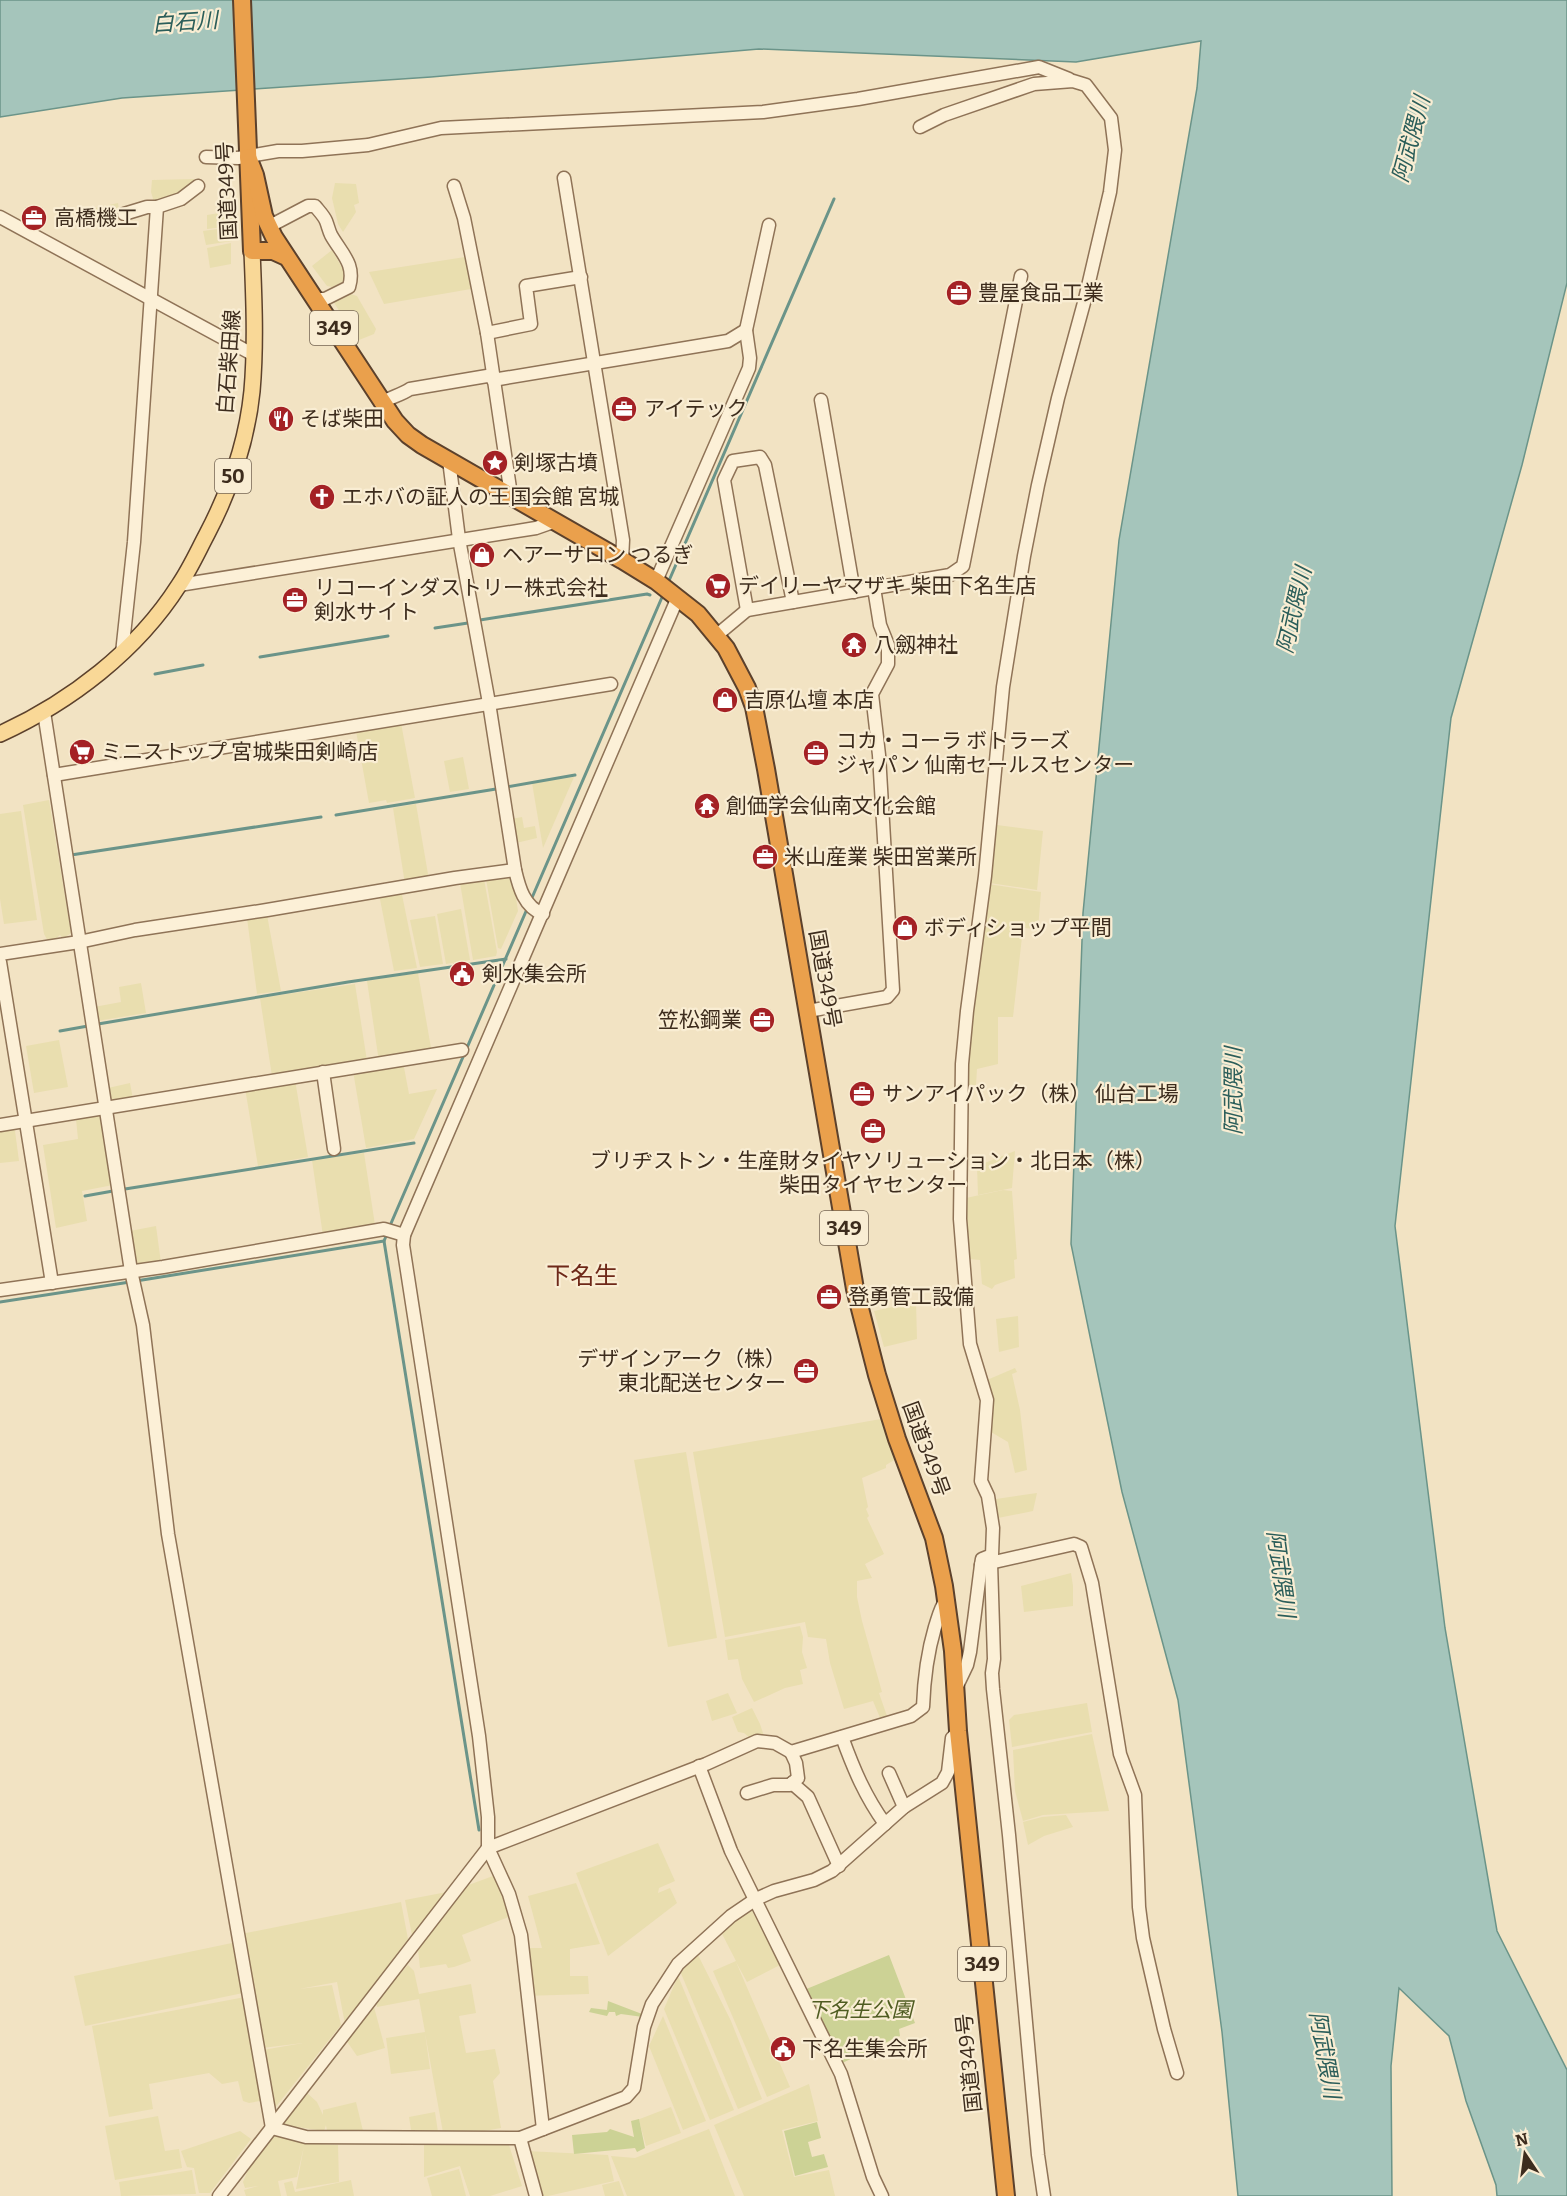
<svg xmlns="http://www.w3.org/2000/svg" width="1567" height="2196" font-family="Bitter,'Noto Sans JP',serif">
	<rect width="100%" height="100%" fill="#f2e3c3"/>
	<g fill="#e9deaf">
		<path d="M194,179l2,6 -11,7 -31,10 -3,-10 1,-12z"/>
		<path d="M335,183l21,1 3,19 -5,2 2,7 -13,20 -5,-8 -6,-26z"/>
		<path d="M118,203l2,13 -31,12 2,-19z"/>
		<path d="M232,211l1,15 -26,3v-14z"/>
		<path d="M232,227v14l-26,4 -3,-14z"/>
		<path d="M231,243v21l-21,4 -3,-20z"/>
		<path d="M332,250l12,21 3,9 -15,7 -5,-1 -15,-20z"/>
		<path d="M465,257l6,32 -87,15 -15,-32z"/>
		<path d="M347,293l10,3 19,33 -2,5 -15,6 -3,-2 -23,-37z"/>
		<path d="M401,723l14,75 -28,5 -1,-3 -17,3 -13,-72z"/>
		<path d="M463,757l6,32 -19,3 -6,-31z"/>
		<path d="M574,777l-31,71 -11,-65z"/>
		<path d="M49,800l22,133 -8,6 -3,-4 -6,5 -6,1 -4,-7 -21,-129z"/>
		<path d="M416,804l13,76 -24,4 -12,-76z"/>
		<path d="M21,811l16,109 -33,4 -4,-25v-85z"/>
		<path d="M522,817l2,11 11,-2 2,12 -21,5 -5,-24z"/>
		<path d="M997,825l46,6 -6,59 -47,-7z"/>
		<path d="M509,876l4,2 5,33 -17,38 -3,-1 -12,-69z"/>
		<path d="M484,879l13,73 -1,4 -23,4 -13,-77z"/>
		<path d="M988,884l53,8 -3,37 -15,-1 -10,89h-15v47l-21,5 -1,16h-10v-22z"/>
		<path d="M401,890l16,78 -23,3 -15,-77z"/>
		<path d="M461,909l9,51 -24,4 -9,-50z"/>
		<path d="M267,915l14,76 -24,3 -10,-76z"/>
		<path d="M435,916l8,48 -23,3 -10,-47z"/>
		<path d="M418,973l13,75 -3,4 -48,8 -2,-5 -11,-74z"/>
		<path d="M141,983l5,30 -49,8 -3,-14 27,-5 -2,-15z"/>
		<path d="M355,984l12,77 -95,15 -12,-78z"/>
		<path d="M59,1040l9,47 -34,6 -8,-47z"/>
		<path d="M403,1062l6,32 28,-5 -23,50 -48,9 -13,-77z"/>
		<path d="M295,1080l13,77 -50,9 -13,-78z"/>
		<path d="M130,1083l3,16 -22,5 -3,-16z"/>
		<path d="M98,1115l5,8 10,62 -31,6 5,30 -31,7 -13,-83 35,-6 -2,-20z"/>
		<path d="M12,1128l3,3 4,30 -19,2v-33z"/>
		<path d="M1015,1151l-3,37 -34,7 -1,-29z"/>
		<path d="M364,1153l11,72 -20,3 -6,5 -26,3 -11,-76z"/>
		<path d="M1003,1190l9,1 5,68 -3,1 1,18 -20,7 -3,4 -10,-5 -2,-24 -11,-1 -3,-61z"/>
		<path d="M156,1226l5,37 -21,4 -5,-4 -5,-32z"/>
		<path d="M916,1302l1,37 -33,8 -10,-36z"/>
		<path d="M1018,1316l1,31 -20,5 -3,-33z"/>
		<path d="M1015,1368l2,4 -5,2 8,36 7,60 -12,3 -7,-31 -17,-10 -4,-52z"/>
		<path d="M881,1419l15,40 -10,6v3l-24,10 6,29 -2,2 3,7 -2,2 17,36 -19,10 7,14 -15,3v16l5,24 20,71 -3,1 9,26 -7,1 -8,-19 -29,8 -14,-46 -4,-24 -18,-2 -3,-15 -80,15 -32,-185z"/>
		<path d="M686,1452l31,186 -49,9 -34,-187z"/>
		<path d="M1037,1493l-4,18 -35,7 -2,-19z"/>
		<path d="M1071,1573l2,13v20l-49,6 -3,-26z"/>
		<path d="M800,1626l3,11 -1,15 5,16 -7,2 3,14 -18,4 -31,14 -12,-23 -4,-20 -10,1 -3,-20z"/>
		<path d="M728,1693l9,20 -25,8 -6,-20z"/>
		<path d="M1087,1703l5,29 -80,15 -3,-27 5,-5z"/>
		<path d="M752,1708l8,16 4,12 -14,2 -6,-5 -6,-1 -6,-15z"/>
		<path d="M1092,1734l17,77 -66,4 -20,6 -8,-30 -2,-41z"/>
		<path d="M1066,1815l7,12 -29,9 -16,9 -5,-23 19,-5z"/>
		<path d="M658,1843l17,38 -16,7 -1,5 12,-5 7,15 -69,53 -32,-83z"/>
		<path d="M501,1873l10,43 -49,19 9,26 -17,6 -6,1 -2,-4 -26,4 -2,-19 48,-63z"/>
		<path d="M576,1883l24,61 -30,5v27h18l1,18 -65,2 -1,-48h19l-14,-52z"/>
		<path d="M447,1892l-35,43 -7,-35z"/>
		<path d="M401,1902l7,37 -63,85 -8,-42 -38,7 33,-4 9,40 -67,84 -11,-59 40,-7 -41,5 -26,-113z"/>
		<path d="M752,1911l28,54 -33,17 -11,-20 54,125 -23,10 -54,-126 23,-10 -17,-33z"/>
		<path d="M232,1943l11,50 -158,33 -11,-50z"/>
		<path d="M697,1953l34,68 31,78 -24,10 -58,-138z"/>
		<path d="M408,1965l6,6 5,23 52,-10 5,29 -17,3 7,37 29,-4 5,24 -7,8 8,47 -57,10 -19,-105 5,36 -39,5 -5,-36 39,-6 -6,-33 -42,8 -1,-6z"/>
		<path d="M678,1976l56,134 -24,10 -46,-111z"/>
		<path d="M245,1997l20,103 -16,3 -6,-2 -5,-20 -16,3 -13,-11 -60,11 4,25 -44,8 -17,-91z"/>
		<path d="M374,2007l11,41 -28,8 -11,-16z"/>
		<path d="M663,2016l43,105 -23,9 -34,-84z"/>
		<path d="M809,2084l9,37 -36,9 12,47 35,-7 6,26h-91l-30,-71z"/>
		<path d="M307,2093l10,9 6,13v-5l33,-8 8,33 -37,-4 -1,-6 -2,6 -40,-6 1,-6z"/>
		<path d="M671,2107l10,26 -35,13 -7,-26h-2z"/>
		<path d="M435,2112l3,20 -26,4 -3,-19z"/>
		<path d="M158,2116l7,35 14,-2 3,19 -67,12 -10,-54z"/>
		<path d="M709,2129l26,67h-108l-16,-40 24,2z"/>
		<path d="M240,2131l11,8 -41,54h-11l-5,-25 -7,-1 -6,-16z"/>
		<path d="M273,2134l32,9 33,2 1,37 -43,7 8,-43 -7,31 -19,4 3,15h-35l-2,-6 14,-4 -13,2 -2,-6 10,-24z"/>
		<path d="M424,2145h85l13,41 -32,10h-20l-10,-30 -36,11z"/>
		<path d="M526,2151l82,4 6,26 -66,15h-11z"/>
		<path d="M459,2169l7,27h-34l-5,-18z"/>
		<path d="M192,2170l4,24 -75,2 -2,-14z"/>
		<path d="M351,2180l3,16h-67l-3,-13 8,-2 3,11z"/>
		<path d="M619,2181l5,15h-19l-3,-11z"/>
	</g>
	<g fill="#ccd295">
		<path d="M889,1955l26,68 -16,6 1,7 -60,28 -36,-74z"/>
		<path d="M608,2001l34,13 1,3 -22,-3 -5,2 -1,-4h-6l-2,4 -18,-4 2,-4 16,2z"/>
		<path d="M639,2119l6,29 -8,4 -2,-4 -61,6 -2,-19 35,-3 3,-3 24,8 -3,-16z"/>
		<path d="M817,2122l4,16 -13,4 4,15 12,-3 4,13 -33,9 -11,-45z"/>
	</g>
	<path fill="#a5c5bb" stroke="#6b9489" stroke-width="1.5" d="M0,0h1567v283l-45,182 -71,253 -56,508 50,402 52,303 70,139v126h-70l-1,-11 -30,-84 -17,-65 -50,-48 -8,78 1,130h-154l-16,-164 -44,-332 -56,-208 -51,-248 12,-331 36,-373 78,-452 4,-47 -125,21 -317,-13 -328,28 -309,21 -122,19z"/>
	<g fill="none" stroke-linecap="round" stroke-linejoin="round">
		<g stroke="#6b9489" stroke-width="3">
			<path d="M668,583l166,-384"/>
			<path d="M480,620l167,-26 3,1"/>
			<path d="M435,628l33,-5"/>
			<path d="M260,657l128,-21"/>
			<path d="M155,674l48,-9"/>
			<path d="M507,787l68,-12"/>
			<path d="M336,815l160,-26"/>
			<path d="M71,855l250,-38"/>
			<path d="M531,900l132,-305"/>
			<path d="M98,1024l250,-42 158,-23"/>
			<path d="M60,1031l28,-5"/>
			<path d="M125,1189l289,-46"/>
			<path d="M85,1196l28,-5"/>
			<path d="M389,1228l138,-319"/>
			<path d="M387,1234l-3,7 95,589"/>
			<path d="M136,1281l248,-40"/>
			<path d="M0,1302l130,-20"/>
		</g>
		<g stroke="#8f7357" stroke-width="15">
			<g id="minor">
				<path d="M920,127l24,-12 90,-31 39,-3 13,4 25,33 4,32 -5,42 -25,107 -27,99 -20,87 -14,71 -21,131 -18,189 -18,135 -5,53 -2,155 10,125 17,56 -6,81 7,15 5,32 -1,27 -10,4 -1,6"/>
				<path d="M206,157l32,1 40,-7h24l66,-6 73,-17 322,-16 95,-13 181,-32 30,12"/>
				<path d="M564,178l59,362 -1,20"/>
				<path d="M454,186l10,32 23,115 24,162"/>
				<path d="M124,214l23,-7h10"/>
				<path d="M0,217l254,138"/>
				<path d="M268,227l40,-21h7c4,5 9,10 11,15 2,5 3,10 5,14 10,18 25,29 18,52l-24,12h-9"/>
				<path d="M487,333l44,-9 -5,-38 55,-9"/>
				<path d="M493,380l235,-39 18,-11"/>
				<path d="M821,400l33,192"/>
				<path d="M381,403c10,-6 20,-8 29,-14l83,-14"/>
				<path d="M449,460l10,79 30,164 26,167c4,17 9,37 28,44"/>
				<path d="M656,581l93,-213 1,-10 -4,-28 23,-105"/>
				<path d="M179,585l357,-57 20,-7"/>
				<path d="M747,610l-23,-130 9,-19 27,-4 5,8 28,137"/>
				<path d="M717,635l30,-25 203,-35 13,-9 58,-290"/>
				<path d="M122,653l12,-111 23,-335 24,-8 17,-13"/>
				<path d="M44,712l87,559 12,54 25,209 104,594"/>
				<path d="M54,775l557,-91"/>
				<path d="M0,954l79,-12 56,-12 132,-20 188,-32 60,-8"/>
				<path d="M0,962l52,321"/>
				<path d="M808,1011l79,-14 6,-7 -14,-235 -7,-61 16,-30v-19l-8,-20 -6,-37"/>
				<path d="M323,1072l11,77"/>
				<path d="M0,1125l462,-75"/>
				<path d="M0,1290l163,-23 221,-38 20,6"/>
				<path d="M991,1563l3,96 -2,14 1,16 16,146 29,320 6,41"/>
				<path d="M956,1688l11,-23 3,-13 11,-87 93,-21 7,3 11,36 28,171 15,41 4,112 4,31 21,91 13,44"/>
				<path d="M842,1737c12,33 23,59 43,87"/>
				<path d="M699,1766l32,85 110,223 32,103 9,19"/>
				<path d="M889,1773l15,34"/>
				<path d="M792,1783l16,14 31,69"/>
				<path d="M747,1793l26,-8h17l8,-7 -2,-15 -5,-11"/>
				<path d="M272,2128l34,9 214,1 106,-41 8,-9 10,-61 8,-23 26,-40 53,-48 25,-17 18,-8 40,-11 18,-9 72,-64 38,-24 6,-11 4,-34 6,-6"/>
				<path d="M543,2129l-22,-194 -12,-41 -21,-46v-31l-9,-81 -76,-491 1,-10c93,-212 181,-426 274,-638"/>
				<path d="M520,2138l16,58"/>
				<path d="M219,2196l269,-348 218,-84 51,-23 18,2 16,9 120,-36 12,-9c1,-28 4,-53 12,-80 3,-9 5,-19 11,-27"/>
			</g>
		</g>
		<g stroke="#5c412c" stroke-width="18">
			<path id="major" d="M0,734c70,-32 137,-83 179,-149 11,-16 19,-34 28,-51 23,-44 40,-93 45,-143 4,-46 2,-93 0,-140"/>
		</g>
		<g stroke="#5c412c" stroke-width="20">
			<g id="highway">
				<path d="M242,0l10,251h21l11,5"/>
				<path d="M248,157l7,18 9,41 10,21 121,184 13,14 14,10 200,115 34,21 42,33 28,34 21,40 7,19 12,62 89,520 22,86 20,64 37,99 10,48 9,65 5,80 48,465"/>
			</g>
		</g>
		<use href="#minor" stroke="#fcf0d7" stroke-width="12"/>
		<use href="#major" stroke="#f9d897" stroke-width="15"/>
		<use href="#highway" stroke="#eaa04c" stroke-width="16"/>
	</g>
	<defs>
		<g id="office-disc" transform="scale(1.35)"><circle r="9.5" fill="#a42125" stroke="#f9edd3"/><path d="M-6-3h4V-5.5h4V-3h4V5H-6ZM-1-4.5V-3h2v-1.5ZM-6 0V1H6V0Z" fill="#fff"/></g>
		<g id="restaurant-disc" transform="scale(1.35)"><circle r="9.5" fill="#a42125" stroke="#f9edd3"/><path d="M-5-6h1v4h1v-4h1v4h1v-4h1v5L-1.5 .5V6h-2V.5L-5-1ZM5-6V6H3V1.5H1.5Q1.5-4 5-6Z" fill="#fff"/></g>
		<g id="sight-disc" transform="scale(1.35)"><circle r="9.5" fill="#a42125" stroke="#f9edd3"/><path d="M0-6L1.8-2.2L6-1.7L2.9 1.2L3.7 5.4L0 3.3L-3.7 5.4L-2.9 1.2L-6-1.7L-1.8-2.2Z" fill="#fff"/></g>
		<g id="church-disc" transform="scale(1.35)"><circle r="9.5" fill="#a42125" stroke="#f9edd3"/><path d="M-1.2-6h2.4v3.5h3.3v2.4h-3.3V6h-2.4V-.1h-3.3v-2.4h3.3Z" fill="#fff"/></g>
		<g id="shop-disc" transform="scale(1.35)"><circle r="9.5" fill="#a42125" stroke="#f9edd3"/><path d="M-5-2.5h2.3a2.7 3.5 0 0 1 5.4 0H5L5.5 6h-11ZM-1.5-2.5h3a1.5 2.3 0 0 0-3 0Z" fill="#fff"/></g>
		<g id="supermarket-disc" transform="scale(1.35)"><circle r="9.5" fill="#a42125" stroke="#f9edd3"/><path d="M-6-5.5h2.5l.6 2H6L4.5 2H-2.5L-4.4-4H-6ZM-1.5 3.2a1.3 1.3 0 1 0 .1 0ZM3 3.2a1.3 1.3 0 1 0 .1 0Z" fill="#fff"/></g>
		<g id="temple-disc" transform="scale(1.35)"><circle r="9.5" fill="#a42125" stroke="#f9edd3"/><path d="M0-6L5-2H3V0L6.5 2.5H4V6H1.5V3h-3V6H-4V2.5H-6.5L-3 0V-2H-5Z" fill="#fff"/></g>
		<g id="civic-disc" transform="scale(1.35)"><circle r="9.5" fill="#a42125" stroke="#f9edd3"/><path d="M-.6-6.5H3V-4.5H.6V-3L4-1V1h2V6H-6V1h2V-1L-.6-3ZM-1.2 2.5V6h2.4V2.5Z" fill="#fff"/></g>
	</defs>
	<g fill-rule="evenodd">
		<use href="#office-disc" x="34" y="218"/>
		<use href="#office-disc" x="959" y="293"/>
		<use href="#office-disc" x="624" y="409"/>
		<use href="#restaurant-disc" x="281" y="419"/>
		<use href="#sight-disc" x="495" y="463"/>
		<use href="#church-disc" x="322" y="497"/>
		<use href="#shop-disc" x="482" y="555"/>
		<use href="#supermarket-disc" x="718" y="586"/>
		<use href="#office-disc" x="295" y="600"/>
		<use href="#temple-disc" x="854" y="645"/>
		<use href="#shop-disc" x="725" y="700"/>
		<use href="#supermarket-disc" x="82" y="752"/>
		<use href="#office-disc" x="816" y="753"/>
		<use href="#temple-disc" x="707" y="806"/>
		<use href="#office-disc" x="765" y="857"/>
		<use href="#shop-disc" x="905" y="928"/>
		<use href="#civic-disc" x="462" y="974"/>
		<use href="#office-disc" x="762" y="1020"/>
		<use href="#office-disc" x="862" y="1094"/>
		<use href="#office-disc" x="873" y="1131"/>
		<use href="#office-disc" x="829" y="1297"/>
		<use href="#office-disc" x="806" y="1371"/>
		<use href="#civic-disc" x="783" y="2049"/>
	</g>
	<g text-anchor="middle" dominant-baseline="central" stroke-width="4.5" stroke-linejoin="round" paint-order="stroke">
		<g fill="#f9edd3" stroke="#756654" stroke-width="1.5">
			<rect x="310" y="311" width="48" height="34" rx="4.5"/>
			<rect x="215" y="459" width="36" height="34" rx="4.5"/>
			<rect x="820" y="1211" width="48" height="34" rx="4.5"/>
			<rect x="958" y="1947" width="48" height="34" rx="4.5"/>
		</g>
		<g font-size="20" font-weight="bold" fill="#3d2c1d">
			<text x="334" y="328">349</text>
			<text x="233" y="476">50</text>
			<text x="844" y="1228">349</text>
			<text x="982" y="1964">349</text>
		</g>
		<g font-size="21" fill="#3d2c1d" stroke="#f9edd3">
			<text transform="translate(227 191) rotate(-93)">国道349号</text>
			<text transform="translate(229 362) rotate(-86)">白石柴田線</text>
			<text transform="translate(825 979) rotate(80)">国道349号</text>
			<text transform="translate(926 1449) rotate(70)">国道349号</text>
			<text transform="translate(969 2063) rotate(-96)">国道349号</text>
		</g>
		<g font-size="21" fill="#3d2c1d" stroke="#f9edd3" text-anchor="start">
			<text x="54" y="218">高橋機工</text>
			<text x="978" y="293">豊屋食品工業</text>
			<text x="644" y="409">アイテック</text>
			<text x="300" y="419">そば柴田</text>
			<text x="514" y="463">剣塚古墳</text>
			<text x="342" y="497">エホバの証人の王国会館 宮城</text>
			<text x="502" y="555">ヘアーサロン つるぎ</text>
			<text x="738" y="586">デイリーヤマザキ 柴田下名生店</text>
			<text x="314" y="588">リコーインダストリー株式会社<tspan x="314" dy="24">剣水サイト</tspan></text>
			<text x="874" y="645">八劔神社</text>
			<text x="744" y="700">吉原仏壇 本店</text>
			<text x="836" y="741">コカ・コーラ ボトラーズ<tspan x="836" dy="24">ジャパン 仙南セールスセンター</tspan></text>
			<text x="101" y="752">ミニストップ 宮城柴田剣崎店</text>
			<text x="726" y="806">創価学会仙南文化会館</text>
			<text x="784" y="857">米山産業 柴田営業所</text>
			<text x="924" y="928">ボディショップ平間</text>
			<text x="482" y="974">剣水集会所</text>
			<text x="742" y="1020" text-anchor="end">笠松鋼業</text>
			<text x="882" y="1094">サンアイパック（株） 仙台工場</text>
			<text x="873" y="1161" text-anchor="middle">ブリヂストン・生産財タイヤソリューション・北日本（株）<tspan x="873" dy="24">柴田タイヤセンター</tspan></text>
			<text x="848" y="1297">登勇管工設備</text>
			<text x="786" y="1359" text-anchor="end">デザインアーク（株）<tspan x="786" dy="24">東北配送センター</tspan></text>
			<text x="802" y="2049">下名生集会所</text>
		</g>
		<g font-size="21" font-style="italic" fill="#4f5c21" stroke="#f9edd3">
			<text x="860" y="2010">下名生公園</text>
		</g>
		<g font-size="22" font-style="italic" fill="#2b5e5a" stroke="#f9edd3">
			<text transform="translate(185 22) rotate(-4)">白石川</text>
			<text transform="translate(1411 139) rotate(-75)">阿武隈川</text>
			<text transform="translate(1294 610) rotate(-77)">阿武隈川</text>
			<text transform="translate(1233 1091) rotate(-90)">阿武隈川</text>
			<text transform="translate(1281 1574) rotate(82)">阿武隈川</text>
			<text transform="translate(1325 2055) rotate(80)">阿武隈川</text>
		</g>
		<g font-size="24" fill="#6e2818" stroke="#f9edd3">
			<text x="582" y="1276">下名生</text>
		</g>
	</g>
	<g transform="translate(1525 2154) rotate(347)" stroke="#f9edd3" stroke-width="4.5" paint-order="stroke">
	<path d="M0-4.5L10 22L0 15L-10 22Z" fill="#3d2c1d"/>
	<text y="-9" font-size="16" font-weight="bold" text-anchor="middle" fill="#3d2c1d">N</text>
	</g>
</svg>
